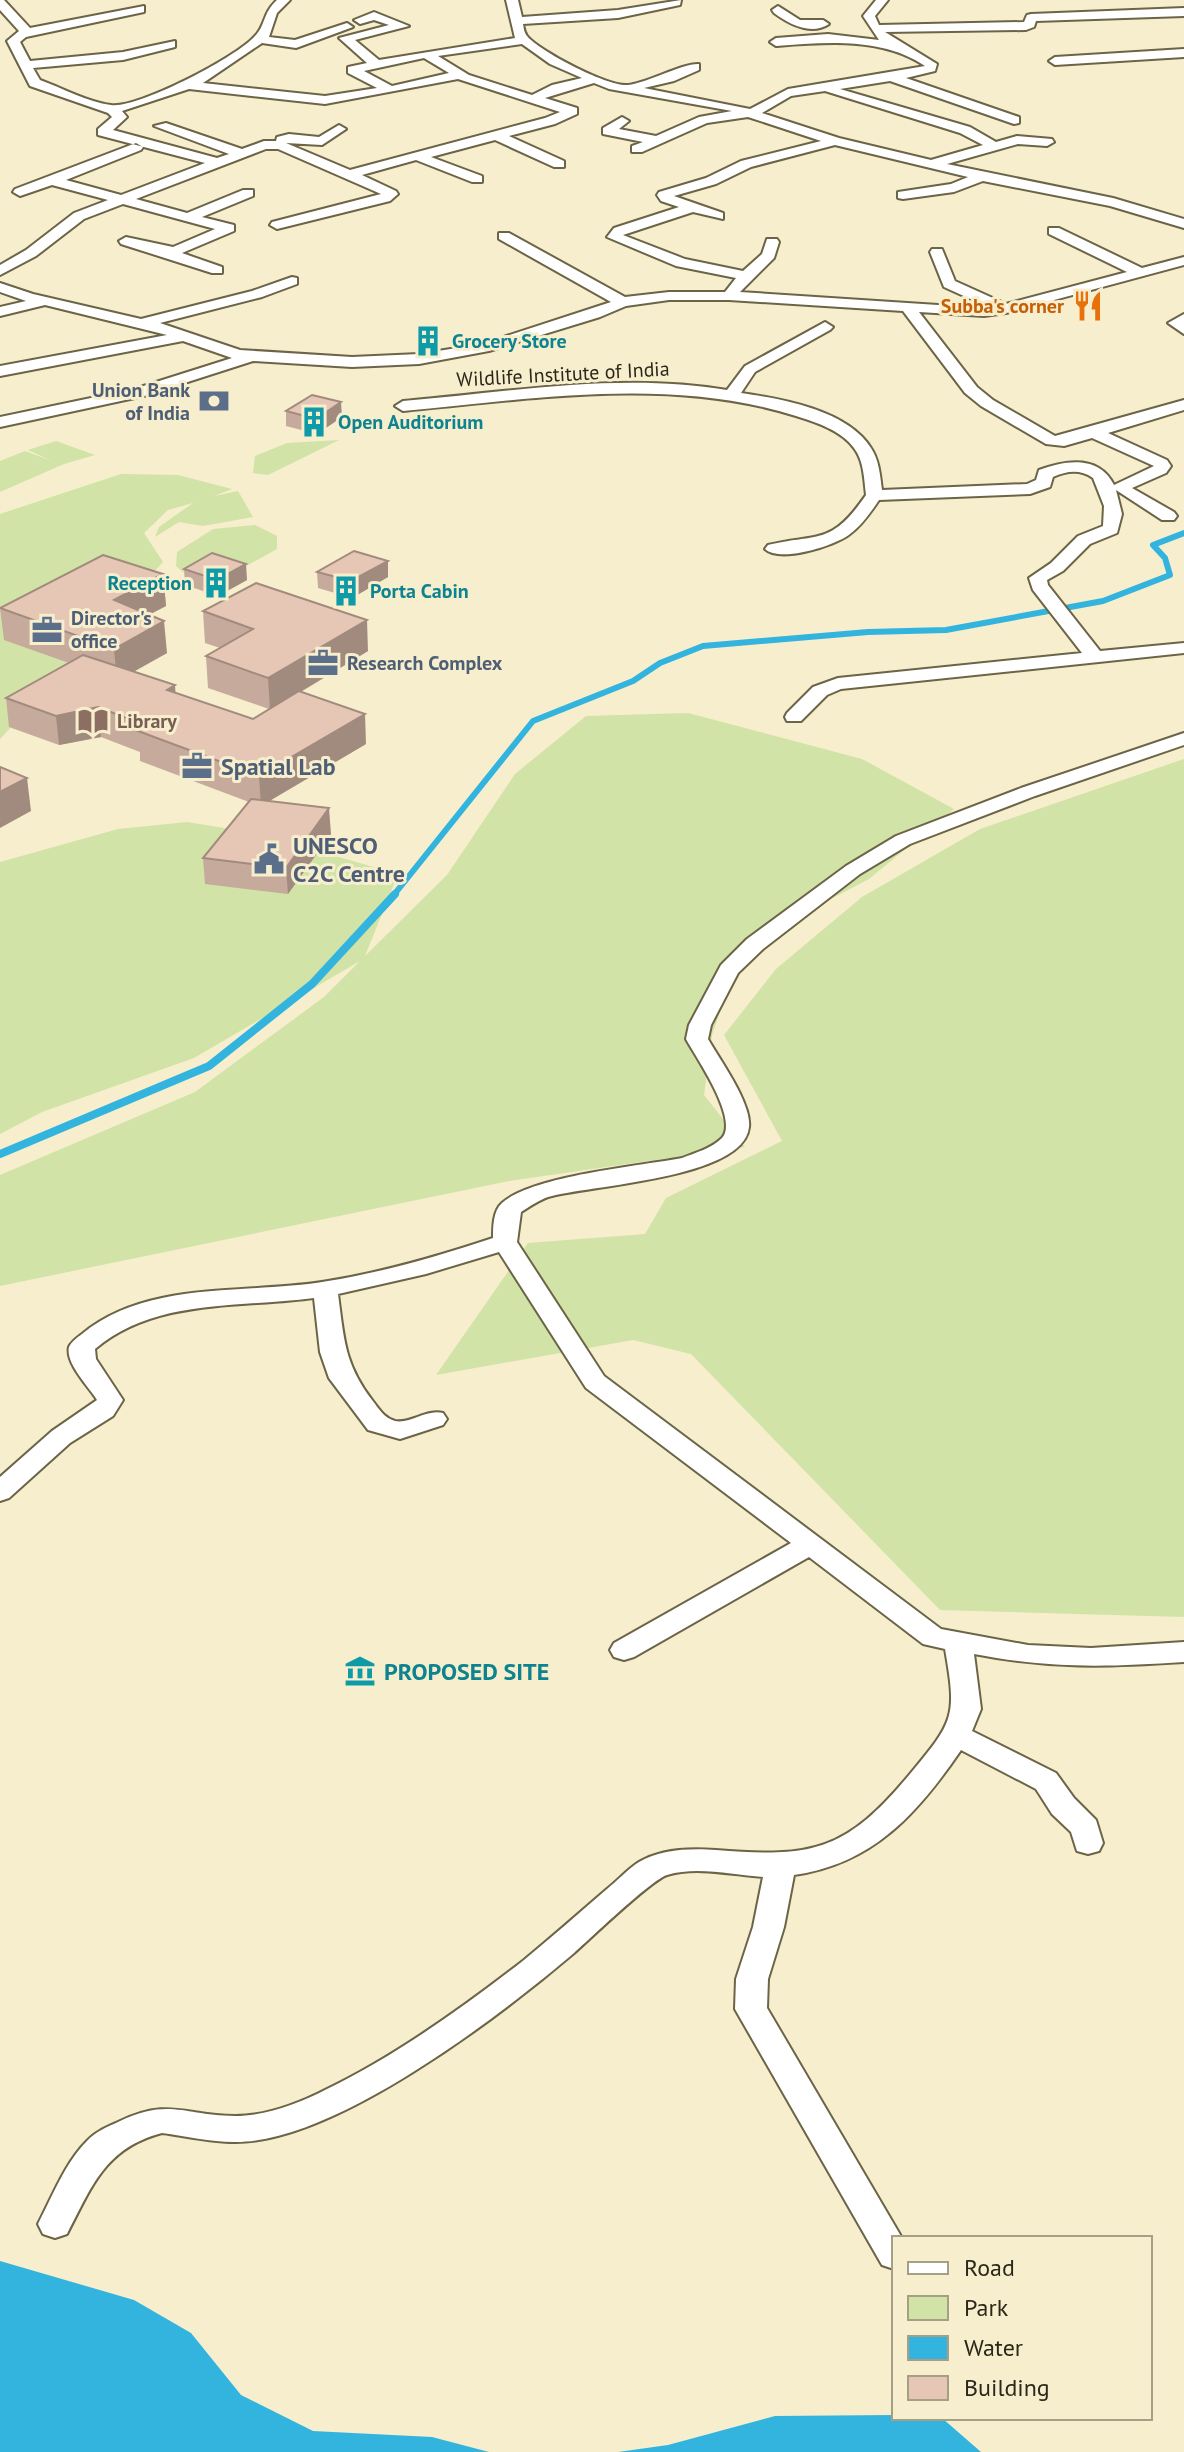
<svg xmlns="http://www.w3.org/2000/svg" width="1184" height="2452" font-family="'PT Sans',sans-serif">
	<rect width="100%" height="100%" fill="#f7eecd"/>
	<g fill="#d1e3a6">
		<path d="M339,440l-71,35 -15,-2 2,-17 32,-13z"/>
		<path d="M56,441l39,14 -31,9 -64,28v-31l25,-10 27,10 -24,-11z"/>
		<path d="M121,474l57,1 54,14 -18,7 24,-5 15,26 -50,9 -24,-4 -24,15 4,-10 34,-24 -25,7 -24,23 19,29 -163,177v-225z"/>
		<path d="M255,525l22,11v13l-38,21 -56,2 -7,-6 1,-14 36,-23z"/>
		<path d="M688,713l174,46 92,50 -85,70 -126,66 -31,90 -8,60 41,52 -236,34 -509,105v-111l195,-83 129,-95 36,-36 -166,97 -152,54 -42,22v-272l118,-33 69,-7 68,11 143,41 -33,82 82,-81 68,-101 71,-58z"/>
		<path d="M1184,759v858l-244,-7 -249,-256 -58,-14 -197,35 92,-132 117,-9 21,-36 116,-57 -58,-106 52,-66 86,-72 118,-68z"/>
	</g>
	<g fill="#32b4df">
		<path d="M0,2261l134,39 57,33 50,62 72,36 119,6 57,15h-489z"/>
		<path d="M894,2415v3h48l39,34h-363l50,-7 107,-29z"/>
	</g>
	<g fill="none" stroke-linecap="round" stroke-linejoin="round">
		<path stroke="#32b4df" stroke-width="6" d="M393,896l140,-175 100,-40 27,-18 43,-17 165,-14 78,-2 157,-29 67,-26 -5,-17 -12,-13 31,-12"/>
		<path stroke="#32b4df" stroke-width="8" d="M0,1154l209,-88 103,-82 83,-90"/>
		<g stroke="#6c6447" stroke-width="4">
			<g id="street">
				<path d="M0,0h4l26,28 114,-22v6l-118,25 -6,5 10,19 93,-9 52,-11v6l-52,13 -90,8 7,12c22,8 48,22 71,25 26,4 126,-48 144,-69 11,-11 7,-22 22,-36h13l-13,13 -8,24 26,3 52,-17 6,4 -57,21 -34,-5 -59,40 122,13 52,-8 -29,-15v-6l19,-4 -28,-25 50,-13 -15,-5 -14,4 -6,-4 20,-8 35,14 -54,14 24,20 136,-22 -9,-38h12l4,17 96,-7 63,-10 -1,5 -62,13 -95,6c1,5 1,8 4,12 12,15 81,51 101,49 19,-2 55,-22 71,-21v6l-25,11 -30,7 106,21 38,-20 137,-23c-42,-29 -100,-24 -149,-20l-6,-4 6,-4 52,-4 51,6 -16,-24 13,-16h12l-13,16 4,9 145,-3 3,-7 4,-1 153,-6v8l-148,5 -2,6 -8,3 -141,2 52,32 -2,7 -29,7 113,39v6l-5,1 -124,-43 -50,8 130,38 26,15 21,-6 35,3 2,3 -7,4 -29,-2 -71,20 166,34 71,21v9l-74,-22 -127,-25 -29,11 -51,7 -5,-1v-6l53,-8 17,-7 -133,-32 -84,22 -35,17 -42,12 49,17v6l-30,-7 -70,23 62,24 58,12 19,-17 5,-15h10l2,3 -5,16 -34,34 244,16 4,-1 -44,-20 -14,-35 2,-3h10l13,32 51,23 121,-32 -78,-38v-6h10l83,40 42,-11v8l-178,48 -22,3 -65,-4 58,75 16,13 62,36 129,-36v10l-76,23 59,27 4,6 -5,7 -34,15 42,24 3,4 -3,4h-12l-46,-30 6,24 -5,19 -27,11 -27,27 -16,9 1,5 52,66 84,-8v10l-343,36 -14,6 -26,26h-14l-2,-4 2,-4 26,-26 25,-9 244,-25 -49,-63 -4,-12 22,-15 27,-27 25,-10 1,-20 -11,-28c-13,-9 -26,-7 -40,-1l-3,10 -20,7 -151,6c-8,12 -17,25 -29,34 -15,12 -70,29 -85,15l3,-4c51,-12 63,1 98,-50 -2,-16 -2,-34 -12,-47 -12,-17 -38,-26 -58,-32 -127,-40 -263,-17 -393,-5l-8,-5 8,-5c106,-9 218,-29 324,-11l18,-24 80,-44 8,5 -3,3 -75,42 -14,21c41,6 106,17 130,55 8,12 9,27 11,42l145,-6 9,-4 3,-10c27,-10 60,-15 75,15l40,-19 -62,-28 -28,8 -18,-2 -65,-38 -16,-13 -62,-82 -174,-11h-60l-43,6 -26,11 -111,34 -70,13 -67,3 -99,-6 -109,35 -144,31v-10l134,-28 98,-31 -49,-17 -183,35v-10l167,-31 -122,-30 -45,11v-9l26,-6 -26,-9v-9l33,11 108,25 111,-28 40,-14 5,1v6l-35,13 -102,26 80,27 112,7 67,-3 63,-10 129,-42 -112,-63v-6h10l116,64 44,-5h56l11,-14 -60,-12 -69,-29 7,-9 65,-21 -18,-6 -4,-6 2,-3 47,-14 35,-17 80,-20 -73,-24 -41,6 -65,29h-10v-6l11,-4 -40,-8v-6l19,-11 7,4 -10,8 37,7 43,-19 33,-6 -123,-22 -15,-6 -49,15 32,10v6l-22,10 -46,12 55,25v6h-10l-59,-27 -64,17 51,19v6h-10l-56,-22 -54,15 34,16 2,3 -8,7 -113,28 -7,-4 2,-3 109,-28 -103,-45h-12l-130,50 51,14 56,-23h10v6l-51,21 32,8v6l-52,22 40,14v6h-10l-91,-29 -2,-3 7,-4 47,10 42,-18 -92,-25 -39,15 -48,37 -36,19v-10l26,-15 48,-37 34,-13 -56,-15 -32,11 -7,-4 2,-3 121,-46 7,4 -2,3 -75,30 55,15 84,-32 -107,-28v-6l14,-12 -4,-4 -78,-27 -23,-45 12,-10 -19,-21zM522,44l28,20 32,14 -30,7 -20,10 -63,-20 -31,-19zM424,58l25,15 -57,13 -28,-15zM458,79l102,33 -15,6 -195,52 -64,-27 36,2 24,-16 -7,-4 -20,12 -30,-3 -12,3 -1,4h-12l-22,8 -76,-26 -12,3 75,28 -12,4 -104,-28 14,-13 -5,-6 67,-22 136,15zM825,91l135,42 23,12 -52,15 -92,-22 -77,-25 29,-17z"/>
				<path d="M778,6l22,14h23l6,4c-18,12 -40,0 -55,-11l-2,-3z"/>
				<path d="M1184,49v8l-129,8 -6,-4 6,-4z"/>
				<path d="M1184,314v20l-16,-11z"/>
				<path d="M1184,733v12l-149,51 -125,48 -50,30 -97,75 -25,24 -27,52 -3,14c12,21 44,65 41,88 -5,52 -160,58 -201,70 -9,3 -19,10 -27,15l-4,30 87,134 337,253 87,16 63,3 93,-6v20c-77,5 -133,7 -210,-8l7,55 -9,22 84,42 18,25 22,22 7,23 -4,8 -11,3 -11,-3 -6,-19 -19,-18 -16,-25 -75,-39c-43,63 -88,114 -167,125l-10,52 -16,52 -1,29 135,230h-8v31l-12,-4 -147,-256 1,-30 17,-52 10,-50c-30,-2 -66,-11 -96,-2 -16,5 -76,63 -93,78 -74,63 -241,191 -340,189 -24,0 -48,-6 -72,-9 -57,15 -70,53 -95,101l-12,4 -12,-4 -5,-10c14,-27 27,-61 49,-83 8,-9 20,-14 31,-19 52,-25 66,-6 117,-6 31,0 65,-13 92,-27 67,-32 138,-83 197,-129 28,-23 55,-47 83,-71 10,-8 21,-20 32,-27 21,-13 53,-14 77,-12 97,8 130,1 194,-76 44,-53 47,-57 35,-125l-22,-5 -114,-87 -175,100 -10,3 -10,-3 -4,-7 4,-7 177,-100 -205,-155 -87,-136 -73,22 -88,20c6,45 6,69 34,106 7,9 12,18 23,21 16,3 31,-12 48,-8l4,6 -4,6 -43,14 -32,-9 -39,-52 -9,-26 -6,-54c-74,10 -159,0 -219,51l1,10 27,41 -10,16 -43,27 -61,55 -9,3v-24l52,-46 45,-31c-8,-13 -32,-37 -28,-53 2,-5 9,-10 13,-13 66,-55 167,-39 246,-53 56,-9 111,-25 165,-43 0,-11 0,-27 9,-35 30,-27 137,-37 180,-45 13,-5 30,-10 40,-20 17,-19 -25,-79 -36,-99l3,-14 32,-60 26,-26 99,-73 50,-30 125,-48z"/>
			</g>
		</g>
		<use href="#street" fill="#fff" fill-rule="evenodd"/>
	</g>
	<g fill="#c6aa9b">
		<path d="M286,411l56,6 -25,17 -31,-8z"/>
		<path d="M388,561v16l-36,21 -34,-10 -1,-16z"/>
		<path d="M184,569l63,11 -29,16 -33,-11z"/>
		<path d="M163,574l3,32 -17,9 18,38 -34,19 42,13v8l78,26 16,-10 -61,-21 -2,-32 14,-8 -15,-5 -2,-32 165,40 -67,41 65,52 -97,57 62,33 -43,60 -83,-10 -2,-26 46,-56 -109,-41v-9l-39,-15 -42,8 -50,-18 -3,-29 63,-35 -65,-23 -4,-32z"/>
	</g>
	<g fill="#a18b7e">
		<path d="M341,402l1,15 -25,17 -1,-15z"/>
		<path d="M388,561v16l-36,21 -1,-17z"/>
		<path d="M246,564l1,16 -29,16 -1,-16z"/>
		<path d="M163,574l3,32 -49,25 -3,-31z"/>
		<path d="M367,620l1,31 -98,59 -2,-32z"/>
		<path d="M164,621l3,32 -50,28 -3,-32z"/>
		<path d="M175,685l2,30 -10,-25z"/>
		<path d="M98,707l3,30 -42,8 -3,-29z"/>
		<path d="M365,714l1,30 -105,62 -2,-30z"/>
		<path d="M27,778l4,33 -31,17v-36z"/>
		<path d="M329,808l2,26 -43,60 -2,-26z"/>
	</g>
	<g fill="#e6c6b4" stroke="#a18b7e" stroke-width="2">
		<path d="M312,395l29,7 -25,17 -30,-8z"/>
		<path d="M354,551l34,10 -37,20 -34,-9z"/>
		<path d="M212,553l34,11 -29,16 -33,-11z"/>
		<path d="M103,555l60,19 -49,26 50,21 -50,28 -114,-41z"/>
		<path d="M256,583l111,37 -99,58 -62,-22 47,-27 -50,-18z"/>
		<path d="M83,655l92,30 -8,5 86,29 46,-28 66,23 -106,62 -121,-45 9,-5 -49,-19 -42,9 -50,-18z"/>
		<path d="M0,767l27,11 -27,14z"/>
		<path d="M251,799l78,9 -43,60 -83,-10z"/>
	</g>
	<defs>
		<g id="restaurant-bare" transform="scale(2.4)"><path d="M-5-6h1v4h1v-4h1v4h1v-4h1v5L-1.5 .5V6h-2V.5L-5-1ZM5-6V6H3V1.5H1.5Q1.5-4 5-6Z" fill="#e8710a" stroke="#f7eecd" stroke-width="2.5" paint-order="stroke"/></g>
		<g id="building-bare" transform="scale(2.4)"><path d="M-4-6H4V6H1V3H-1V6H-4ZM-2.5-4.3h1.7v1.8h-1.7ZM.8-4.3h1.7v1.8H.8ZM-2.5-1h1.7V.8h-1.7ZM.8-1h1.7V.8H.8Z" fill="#0f9aa8" stroke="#f7eecd" stroke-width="2.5" paint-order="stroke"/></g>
		<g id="bank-bare" transform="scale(2.4)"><path d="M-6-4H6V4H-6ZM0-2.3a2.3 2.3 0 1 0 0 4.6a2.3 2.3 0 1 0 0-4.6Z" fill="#5c6f8a" stroke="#f7eecd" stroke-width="2.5" paint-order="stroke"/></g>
		<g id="office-bare" transform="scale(2.4)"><path d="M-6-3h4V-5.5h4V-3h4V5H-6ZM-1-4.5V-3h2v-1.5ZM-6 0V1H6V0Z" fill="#5c6f8a" stroke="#f7eecd" stroke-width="2.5" paint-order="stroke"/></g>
		<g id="library-bare" transform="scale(2.4)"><path d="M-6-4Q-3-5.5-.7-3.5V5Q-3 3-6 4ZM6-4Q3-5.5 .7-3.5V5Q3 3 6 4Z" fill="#8d6e63" stroke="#f7eecd" stroke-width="2.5" paint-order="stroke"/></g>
		<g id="civic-bare" transform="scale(2.4)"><path d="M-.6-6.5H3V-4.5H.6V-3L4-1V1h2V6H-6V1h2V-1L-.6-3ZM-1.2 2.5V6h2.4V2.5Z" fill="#5c6f8a" stroke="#f7eecd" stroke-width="2.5" paint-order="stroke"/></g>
		<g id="museum-bare" transform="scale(2.4)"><path d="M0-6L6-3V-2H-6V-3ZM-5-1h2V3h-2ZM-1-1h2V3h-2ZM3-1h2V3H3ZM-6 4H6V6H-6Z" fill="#0f9aa8" stroke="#f7eecd" stroke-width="2.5" paint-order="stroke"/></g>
	</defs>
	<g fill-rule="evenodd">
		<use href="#restaurant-bare" x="1088" y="306"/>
		<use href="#building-bare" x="428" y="341"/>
		<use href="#bank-bare" x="214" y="401"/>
		<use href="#building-bare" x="314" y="422"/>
		<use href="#building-bare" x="216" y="583"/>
		<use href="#building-bare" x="346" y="591"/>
		<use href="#office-bare" x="47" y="630"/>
		<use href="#office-bare" x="323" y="663"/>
		<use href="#library-bare" x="93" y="721"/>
		<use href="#office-bare" x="197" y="766"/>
		<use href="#civic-bare" x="269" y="859"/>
		<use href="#museum-bare" x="360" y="1671"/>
	</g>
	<g text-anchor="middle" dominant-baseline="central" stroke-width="6" stroke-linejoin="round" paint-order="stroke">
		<g font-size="20" font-weight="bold" fill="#c56008" stroke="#f7eecd" text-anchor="end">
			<text x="1064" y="306">Subba's corner</text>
		</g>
		<g font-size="20" font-weight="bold" fill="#0d838f" stroke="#f7eecd" text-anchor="start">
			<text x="452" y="341">Grocery Store</text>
			<text x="338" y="422">Open Auditorium</text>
			<text x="192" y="583" text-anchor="end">Reception</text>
			<text x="370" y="591">Porta Cabin</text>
		</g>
		<g font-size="20" fill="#2b281b" stroke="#f7eecd">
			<text transform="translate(563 374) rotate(-3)">Wildlife Institute of India</text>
		</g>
		<g font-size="20" font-weight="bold" fill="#4e5e75" stroke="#f7eecd" text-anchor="start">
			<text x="190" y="390" text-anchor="end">Union Bank<tspan x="190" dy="23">of India</tspan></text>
			<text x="71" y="618">Director's<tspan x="71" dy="23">office</tspan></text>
			<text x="347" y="663">Research Complex</text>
		</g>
		<g font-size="20" font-weight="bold" fill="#785e54" stroke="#f7eecd" text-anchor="start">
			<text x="117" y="721">Library</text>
		</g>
		<g font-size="24" font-weight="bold" fill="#4e5e75" stroke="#f7eecd" text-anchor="start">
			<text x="221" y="766">Spatial Lab</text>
			<text x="293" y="845">UNESCO<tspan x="293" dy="28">C2C Centre</tspan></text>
		</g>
		<g font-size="24" font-weight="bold" fill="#0d838f" stroke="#f7eecd" text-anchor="start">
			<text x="384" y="1671">PROPOSED SITE</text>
		</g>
	</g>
	<rect x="892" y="2236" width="260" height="184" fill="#f7eecd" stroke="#a59f86" stroke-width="2"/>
	<rect x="908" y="2262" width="40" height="12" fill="#ffffff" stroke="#a59f86" stroke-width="2"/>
	<text x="964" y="2276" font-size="24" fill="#2b281b">Road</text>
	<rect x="908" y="2296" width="40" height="24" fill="#d1e3a6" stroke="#a59f86" stroke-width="2"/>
	<text x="964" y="2316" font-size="24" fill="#2b281b">Park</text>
	<rect x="908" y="2336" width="40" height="24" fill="#32b4df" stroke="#a59f86" stroke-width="2"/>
	<text x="964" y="2356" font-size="24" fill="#2b281b">Water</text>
	<rect x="908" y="2376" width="40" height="24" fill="#e6c6b4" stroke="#a59f86" stroke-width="2"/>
	<text x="964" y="2396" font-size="24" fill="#2b281b">Building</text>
</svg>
